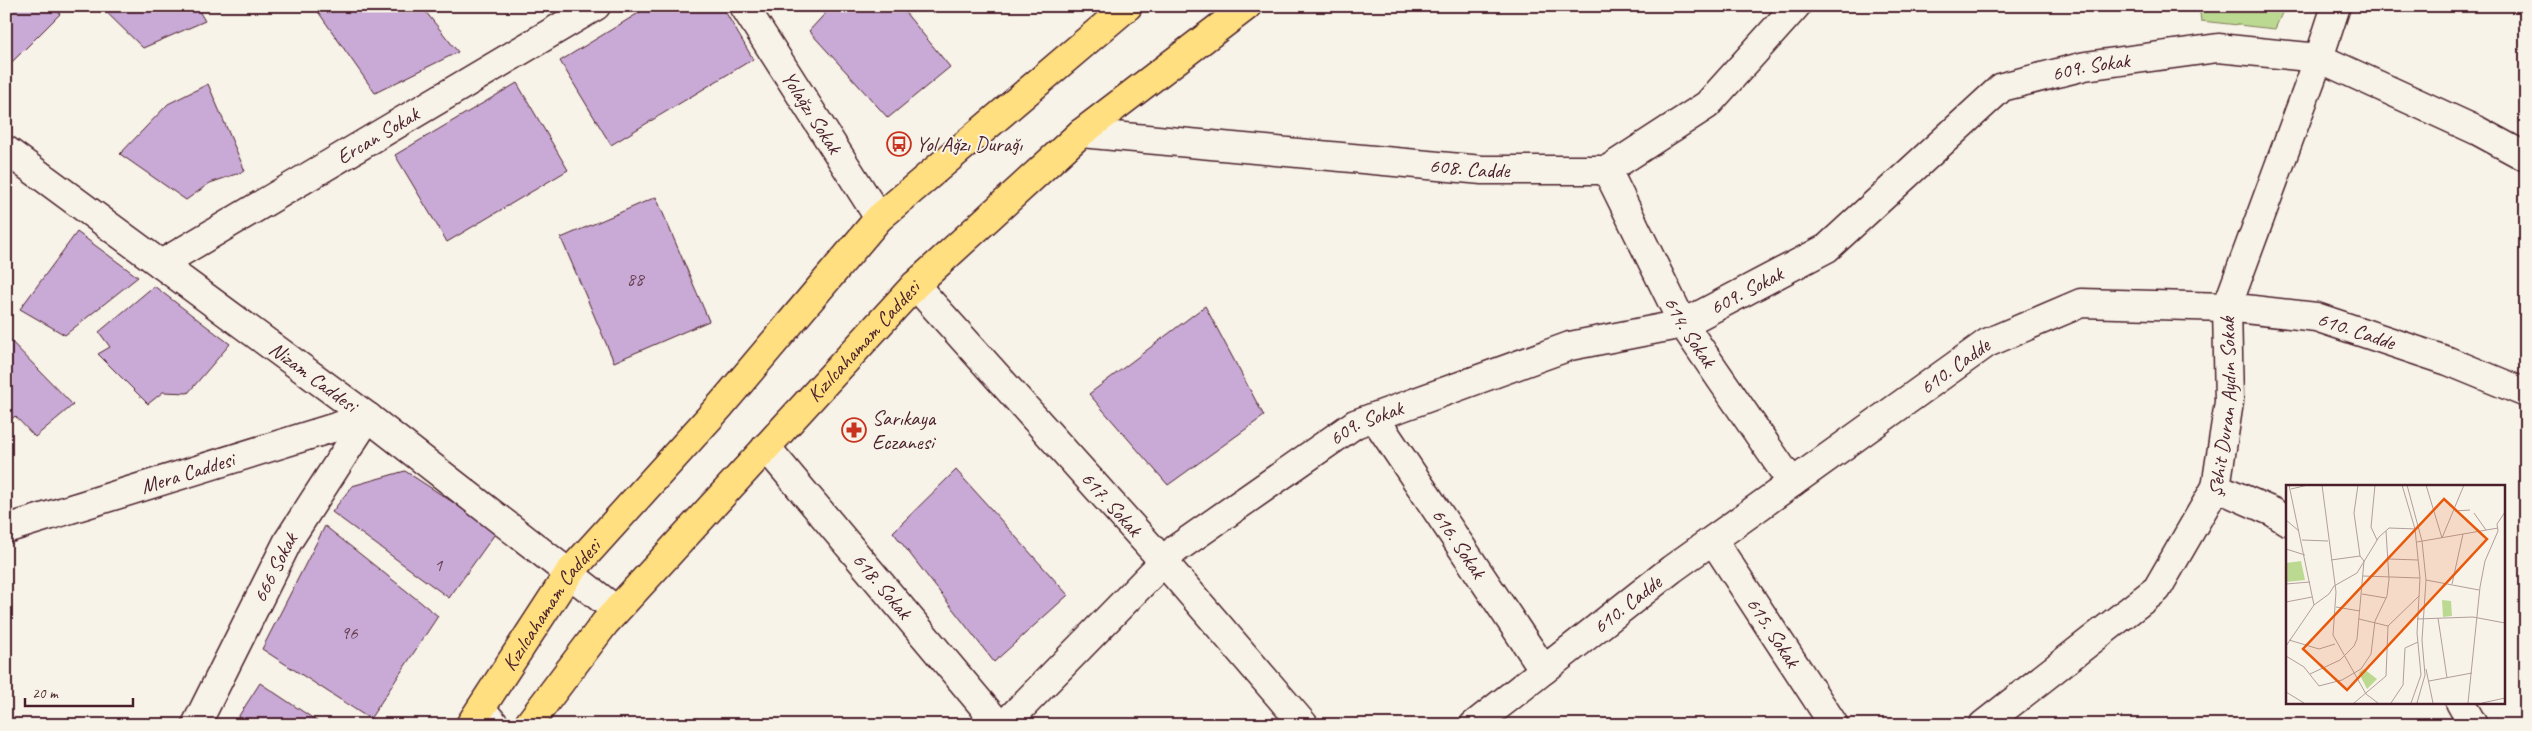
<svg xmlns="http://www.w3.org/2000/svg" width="2532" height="731" font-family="Caveat,sans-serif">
	<rect width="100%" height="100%" fill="#f7f3e8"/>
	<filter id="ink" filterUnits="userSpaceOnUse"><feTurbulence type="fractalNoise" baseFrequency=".02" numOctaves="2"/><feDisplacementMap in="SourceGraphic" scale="10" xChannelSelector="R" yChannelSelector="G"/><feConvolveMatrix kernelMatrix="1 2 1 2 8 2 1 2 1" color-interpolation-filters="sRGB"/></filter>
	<g filter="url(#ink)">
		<path fill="#bcd991" stroke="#837c5e" d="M2199,6h86l-10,23 -74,-8z"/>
		<g fill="#c9aad6" stroke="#4a1f2b">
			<path d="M6,6h47l7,8 -54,54z"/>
			<path d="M100,6h96l9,15 -62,27z"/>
			<path d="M314,6h107l37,46 -83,41z"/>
			<path d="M650,6h72l31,53 -142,86 -51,-84z"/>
			<path d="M832,6h68l50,61 -62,51 -79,-87z"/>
			<path d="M517,83l51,87 -121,72 -52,-87z"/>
			<path d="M208,84l37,87 -35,12 -24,17 -66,-46 48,-50z"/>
			<path d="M656,197l53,124 -95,41 -53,-124z"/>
			<path d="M77,232l61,45 -73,58 -45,-26z"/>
			<path d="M154,286l76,58 -42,49 -25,-1 -15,12 -50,-50 12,-7 -11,-15z"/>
			<path d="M1205,306l59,110 -96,69 -79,-91z"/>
			<path d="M6,336l67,69 -38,32 -20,-21 -9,9z"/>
			<path d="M956,470l112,125 -74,67 -101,-130z"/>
			<path d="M405,471l92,60 -48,67 -117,-86 20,-26z"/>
			<path d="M325,526l113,90 -68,103 -108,-70z"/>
			<path d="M260,683l63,42h-90z"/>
		</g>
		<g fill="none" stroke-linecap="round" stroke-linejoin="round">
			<g stroke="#4a1f2b" stroke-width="31">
				<g id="minor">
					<path id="s1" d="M744,6l135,212"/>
					<path id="s2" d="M1081,133l401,37h125l100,-65 89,-99"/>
					<path id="s3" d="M6,150l362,267 248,193"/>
					<path id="s4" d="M1607,170l76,154 109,159"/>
					<path id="s5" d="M161,264l435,-258"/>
					<path id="s6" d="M915,285l248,276 141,164"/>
					<path id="s7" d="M1374,417l170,253"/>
					<path id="s8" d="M766,447l233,278"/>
					<path d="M2216,487l57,25 14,9"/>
					<path id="s9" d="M6,529l362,-112"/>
					<path id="s10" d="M1713,540l121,185"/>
					<path d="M2460,702l13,23"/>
					<path d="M481,709l14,16"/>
					<path id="s11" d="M196,725l92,-184 80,-124"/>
					<path id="s12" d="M1004,725l172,-176 179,-125 215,-78 113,-22 144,-76 175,-161 83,-21 133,-18 101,10 159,73 48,26"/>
					<path id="s13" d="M1474,725l198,-156 315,-226 94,-40 146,4 89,10 132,44 78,32"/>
					<path id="s14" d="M1983,725l174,-136 59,-102 13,-85 -2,-95 92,-249 17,-52"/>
				</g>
			</g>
			<g stroke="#4a1f2b" stroke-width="31">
				<g id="major">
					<path id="s15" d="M470,725l99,-152 152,-168 158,-187 249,-212"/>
					<path id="s16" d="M528,725l77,-102 310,-338 166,-152 166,-127"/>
				</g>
			</g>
			<use href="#minor" stroke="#f7f3e8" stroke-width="28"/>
			<use href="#major" stroke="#ffdf80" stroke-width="28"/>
		</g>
	</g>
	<defs>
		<g id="bus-ring" transform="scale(1.25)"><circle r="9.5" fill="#f7f3e8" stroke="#c8321e" stroke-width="1.5"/><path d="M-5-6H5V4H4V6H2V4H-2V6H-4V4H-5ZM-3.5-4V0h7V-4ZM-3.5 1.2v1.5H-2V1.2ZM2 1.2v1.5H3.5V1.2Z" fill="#c8321e"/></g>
		<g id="pharmacy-ring" transform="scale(1.25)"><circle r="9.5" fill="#f7f3e8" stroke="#c8321e" stroke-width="1.5"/><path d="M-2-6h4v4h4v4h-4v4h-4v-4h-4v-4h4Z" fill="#c8321e"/></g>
	</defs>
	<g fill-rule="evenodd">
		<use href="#bus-ring" x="899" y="144"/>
		<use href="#pharmacy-ring" x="854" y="430"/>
	</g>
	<g text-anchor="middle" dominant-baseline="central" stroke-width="4" stroke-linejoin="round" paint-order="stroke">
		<g font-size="19" fill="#6a4256">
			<text x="635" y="279">88</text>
			<text x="438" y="565">1</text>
			<text x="349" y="633">96</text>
		</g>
		<g font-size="21" fill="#4a1f2b" stroke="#f7f3e8">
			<text stroke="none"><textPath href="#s12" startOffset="1300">609. Sokak</textPath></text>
			<text stroke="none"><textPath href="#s1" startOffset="126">Yolağzı Sokak</textPath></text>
			<text stroke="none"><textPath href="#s5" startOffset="252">Ercan Sokak</textPath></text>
			<text stroke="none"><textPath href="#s2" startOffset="390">608. Cadde</textPath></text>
			<text stroke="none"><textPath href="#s12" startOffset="880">609. Sokak</textPath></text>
			<text stroke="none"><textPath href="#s4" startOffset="182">614. Sokak</textPath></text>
			<text stroke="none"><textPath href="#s13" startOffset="1020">610. Cadde</textPath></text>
			<text stroke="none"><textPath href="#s16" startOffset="510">Kızılcahamam Caddesi</textPath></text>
			<text stroke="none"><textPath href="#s13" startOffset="600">610. Cadde</textPath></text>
			<text stroke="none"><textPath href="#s3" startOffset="382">Nizam Caddesi</textPath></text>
			<text stroke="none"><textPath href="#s14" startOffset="420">Şehit Duran Aydın Sokak</textPath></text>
			<text stroke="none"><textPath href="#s12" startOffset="475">609. Sokak</textPath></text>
			<text stroke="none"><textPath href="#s9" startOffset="190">Mera Caddesi</textPath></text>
			<text stroke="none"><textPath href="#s6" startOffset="294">617. Sokak</textPath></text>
			<text stroke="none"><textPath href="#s7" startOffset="152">616. Sokak</textPath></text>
			<text stroke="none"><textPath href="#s11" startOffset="176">666 Sokak</textPath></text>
			<text stroke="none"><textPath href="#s8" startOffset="181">618. Sokak</textPath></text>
			<text stroke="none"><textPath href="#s13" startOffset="195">610. Cadde</textPath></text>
			<text stroke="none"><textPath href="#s15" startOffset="145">Kızılcahamam Caddesi</textPath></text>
			<text stroke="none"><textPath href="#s10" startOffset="110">615. Sokak</textPath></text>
		</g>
		<g font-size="21" fill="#4a1f2b" stroke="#f7f3e8" text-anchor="start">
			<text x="916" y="144">Yol Ağzı Durağı</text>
			<text x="872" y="418">Sarıkaya<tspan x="872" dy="24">Eczanesi</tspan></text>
		</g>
	</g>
	<g transform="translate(2286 485)">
		<rect width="219" height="219" fill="#f7f3e8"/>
		<path d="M15,76l4,19 -19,2v-19zM156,115l9,1 1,15 -9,1zM78,184l13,10 -10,10 -8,-16z" fill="#bcd991"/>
		<path fill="none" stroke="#b29e9c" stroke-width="1" d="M3,0l25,120M36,0l14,107 -3,43 33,59 12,9M72,0l-4,28 6,43M89,0l-4,42 6,13M116,0l13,44 5,49 -3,55 4,42 -10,28M121,0l15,56 4,39 -4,60 3,35 -8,28M140,0l16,53M5,4l17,-4M169,26l15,-1M188,28l12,17M0,35l13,11M156,53l22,-53M16,55l26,1M131,57l81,-14M0,64l19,6M103,74l29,1M77,91l57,2M140,95l53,10M0,99l24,-2M166,99l11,-50M76,109l24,4M0,117l26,-5M50,122l24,4M152,133l9,60M73,134l29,7M131,134l56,-2 32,6M3,155l30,9 16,-5M0,161l28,-41 15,-11 5,-8 23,-13 22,-36 10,-9 28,1M0,171l18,11 15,19 23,-6 19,-11 10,-15 4,-33 12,-25 2,-17 -3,-48M140,184l7,34M24,189l30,-14 14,-14 3,-7 7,-78 -4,-5 -29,4M143,196l43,-8M0,207l18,11M68,218l32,-27 2,-50 31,-30M105,218l12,-18 2,-37 13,-6M182,218l12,-116 5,-26 13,-30 -1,-7 8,-12M196,218l23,-5"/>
		<path fill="#e8590c" fill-opacity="0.15" stroke="#e8590c" stroke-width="2.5" d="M158,14l43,40 -140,151 -44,-41z"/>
		<rect width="219" height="219" fill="none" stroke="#4a1f2b" stroke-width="2.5"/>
	</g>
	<rect width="2532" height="731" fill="none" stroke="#f7f3e8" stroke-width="25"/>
	<rect x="12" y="12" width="2507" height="706" fill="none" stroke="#4a1f2b" stroke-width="2" filter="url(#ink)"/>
	<path d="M25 698v8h108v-8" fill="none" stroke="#4a1f2b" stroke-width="2.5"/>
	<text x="32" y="698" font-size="15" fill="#4a1f2b" stroke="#f7f3e8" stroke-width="4" paint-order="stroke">20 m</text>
</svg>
